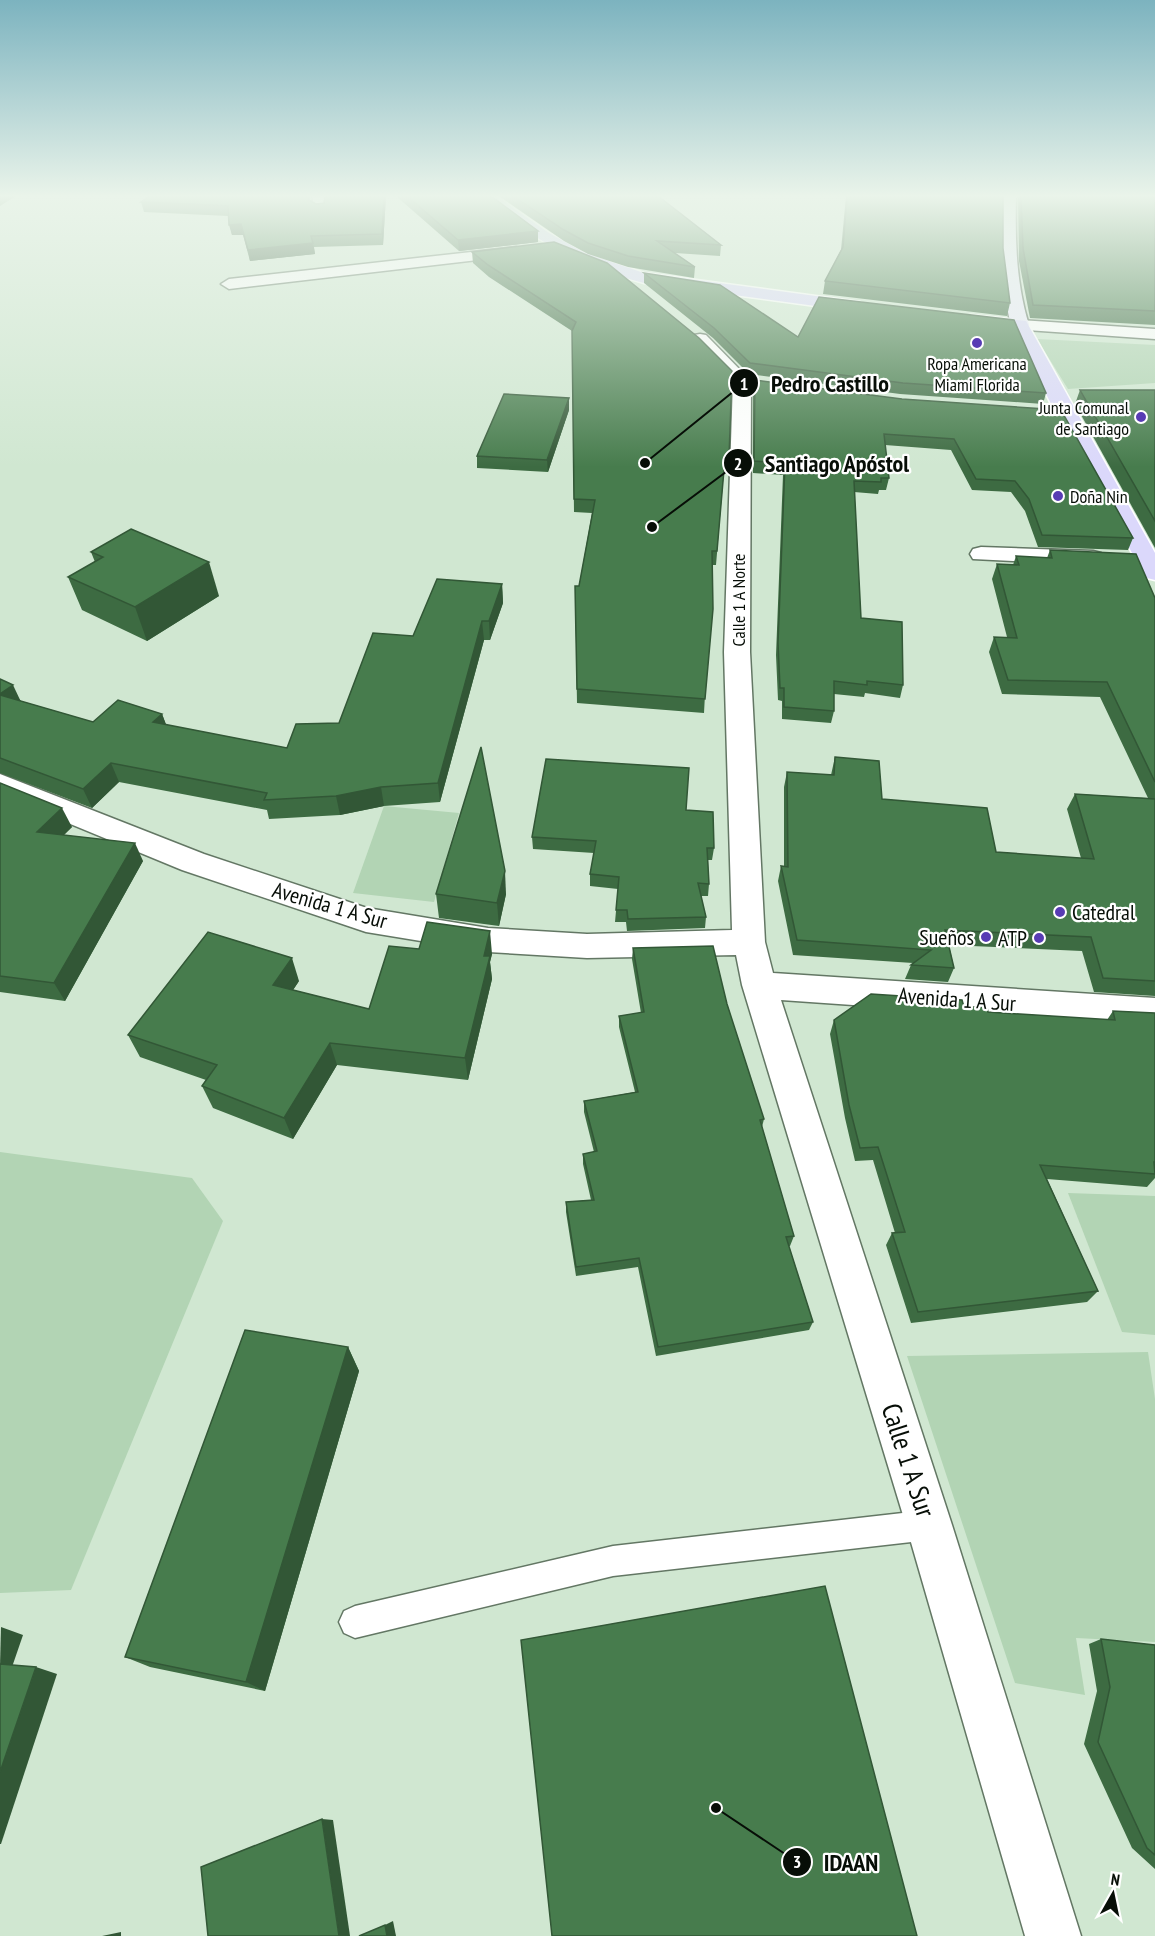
<svg xmlns="http://www.w3.org/2000/svg" width="1155" height="1936" font-family="'PT Sans Narrow',sans-serif">
	<rect width="100%" height="100%" fill="#d0e7d1"/>
	<g fill="#b2d4b4">
		<path d="M1037,339l118,6v38l-87,6z"/>
		<path d="M384,806l75,7 -25,89 -81,-9z"/>
		<path d="M0,1152l192,26 31,43 -152,369 -71,3z"/>
		<path d="M1068,1193l87,3v139l-33,-3z"/>
		<path d="M1148,1352l7,47v243l-79,-4 9,57 -70,-12 -108,-327z"/>
	</g>
	<g fill="none" stroke-linecap="round" stroke-linejoin="round">
		<g stroke="#637764" stroke-width="3">
			<path id="lane" d="M929,1510l11,4 4,11 -4,11 -11,4 -316,36 -258,62 -11,-5 -5,-11 5,-11 11,-5 258,-60z"/>
		</g>
		<g stroke="#637764" stroke-width="3">
			<g id="street">
				<path d="M313,196h14l-3,16 -5,1 -7,-4z"/>
				<path d="M516,247l5,2 3,3 -3,3 -292,34 -8,-5 8,-5z"/>
				<path d="M1020,320l135,9v10l-141,-10 -3,-4 3,-4z"/>
				<path d="M700,334l6,1 45,46 -1,271 15,290 8,31 382,25v28l-374,-26 171,525 129,411h-56l-119,-411 -164,-540 -6,-30 -149,3 -99,-6 -122,-20 -184,-62 -182,-75v-21l204,80 163,54 121,20 99,6 145,-4 -8,-278 9,-270 -42,-43 3,-4z"/>
				<path d="M981,547l112,4 8,2 3,5 -3,5 -8,2 -120,-6 -3,-5 3,-5z"/>
			</g>
		</g>
		<g stroke="#637764" stroke-width="3">
			<path id="secondary" d="M1002,196h14c-1,44 0,87 13,129l-3,4h-12l-3,-4c-11,-43 -11,-85 -9,-129z"/>
		</g>
		<g stroke="#fff" stroke-width="3">
			<g id="primary">
				<path d="M481,196h15l53,37 36,20 59,20 216,29 8,5 -8,5 -216,-29c-50,-13 -92,-33 -134,-64 -10,-7 -22,-14 -29,-23z"/>
				<path d="M971,315l55,6 129,232v27l-8,-2 -4,-5 -87,-159 -42,-85 -49,-5 -3,-4 3,-4z"/>
			</g>
		</g>
		<use href="#lane" fill="#fff" fill-rule="evenodd"/>
		<use href="#street" fill="#fff" fill-rule="evenodd"/>
		<use href="#secondary" fill="#edecfd" fill-rule="evenodd"/>
		<use href="#primary" fill="#dbd8fb" fill-rule="evenodd"/>
	</g>
	<g fill="#3d6b42">
		<path d="M325,196h61l-3,49 -69,2 1,7 -65,7 -7,-26h-11l-4,-19 -84,-4 -3,-10h170l5,2 8,-1z"/>
		<path d="M396,196h95l47,46 -79,9z"/>
		<path d="M499,196h159l63,49 -1,11 -45,-3 20,14 -1,11 -66,-11 -40,-13 -24,-13z"/>
		<path d="M846,196h157v52l7,55 -3,13 -184,-22 2,-13 16,-31z"/>
		<path d="M1018,196h137v129l-125,-7 -11,-57z"/>
		<path d="M554,242l175,216 -1,13h-4l-8,94h-4l-8,148 -127,-10 -2,-117h4l13,-73 -18,-1 -2,-181 -83,-54 -16,-14 -1,-11z"/>
		<path d="M644,273l154,64 248,56 -3,11 -143,-10 -151,-20 -36,-36 -69,-55z"/>
		<path d="M755,380l147,19 231,139 -5,12 -90,-3 -13,-36 -14,-19 -39,-2 -21,-40 -66,-5 4,33 -3,12h-7l-1,4 -24,-2 7,126 42,67 -3,13 -35,-5 -1,4 -30,-3v17l-3,12 -49,-4v-18l-4,-1 -2,-45 7,-180 -30,-2v-82z"/>
		<path d="M1080,390h75v158l-80,-144z"/>
		<path d="M569,410l-21,62 -71,-4v-12z"/>
		<path d="M1050,550l105,48v398l-61,-4 -12,-41 -133,-6 5,23 -6,14 -43,-3 6,-14 2,-2 -120,-8 -15,-74 3,-15 3,1v-80l3,-15 44,3 4,-18 47,42 114,53 85,6 -14,-49 8,-15 73,4 -48,-101 -98,-3 -13,-42 5,-15h13l-15,-58 5,-15 16,1 3,-9 31,2z"/>
		<path d="M91,552l128,44 -72,45 -65,-31 -14,-33 27,-15z"/>
		<path d="M502,584l1,19 -13,37h-6l-44,162 -56,4 -44,9 -71,4 -2,-9 -148,-28 -27,26 -92,-35v-94l21,22 72,21 69,-8 4,11 121,23 52,-25 74,-87z"/>
		<path d="M0,783l72,44 -8,8 79,26 -78,140 -65,-9z"/>
		<path d="M686,810l28,38 -2,12h-4l1,24 -1,12h-7l5,21 -1,11 -78,3 -1,-9h-11l3,-33 -28,-3v-12l4,-21 -61,-4 -1,-12z"/>
		<path d="M436,894h70l-7,32 -60,-8z"/>
		<path d="M633,948l94,56 37,115 -2,8 32,109 -4,10h-1l24,76 -4,8 -153,26 -18,-89 -62,9 -10,-64v-10l25,-2 -8,-36v-10l11,-2 -10,-40v-11l51,-9 -16,-65v-11l22,-3 -9,-54z"/>
		<path d="M419,949l73,5 -2,8 2,17 -24,101 -131,-15 -44,74 -80,-31 -11,-22 4,-6 -66,-23 -12,-22 171,-54 -6,9 76,19z"/>
		<path d="M964,1007l24,5 119,8 6,-9 42,2v165l-8,9 -100,-8 51,112 -11,11 -176,21 -25,-78 6,-12h3l-22,-73 -18,1 -10,-43 -15,-84 4,-14z"/>
		<path d="M348,1347l11,24 -94,320 -115,-24 -25,-10z"/>
		<path d="M1101,1639l54,6v224l-23,-21 -48,-104 13,-53 -8,-47z"/>
	</g>
	<g fill="#325736">
		<path d="M0,196h16l-16,10z"/>
		<path d="M384,196h2l-3,49 -1,-11z"/>
		<path d="M241,224l2,11h-11l-3,-10z"/>
		<path d="M538,231v11l-79,9 -1,-11z"/>
		<path d="M313,243l2,11 -65,7 -2,-11z"/>
		<path d="M569,398v12l-21,62 -1,-12z"/>
		<path d="M209,562l10,34 -72,45 -12,-34z"/>
		<path d="M502,584l1,19 -13,37 -1,-19z"/>
		<path d="M482,621l2,19 -44,162 -2,-19z"/>
		<path d="M13,685l9,19 -22,-7v-3z"/>
		<path d="M162,714l7,18 -16,-10z"/>
		<path d="M111,763l8,19 -27,26 -9,-19z"/>
		<path d="M381,787l3,19 -44,9 -4,-19z"/>
		<path d="M62,808l10,19 -25,24 -10,-19z"/>
		<path d="M135,843l8,18 -78,140 -11,-18z"/>
		<path d="M505,871l1,23 -7,32 -2,-23z"/>
		<path d="M490,931l2,23 -2,8 2,17 -24,101 -3,-22 19,-102z"/>
		<path d="M292,958l7,23 -18,27 -8,-23z"/>
		<path d="M330,1043l7,22 -44,74 -9,-21z"/>
		<path d="M348,1347l11,24 -94,320 -19,-9z"/>
		<path d="M1,1627l22,8 -12,35 -11,-4z"/>
		<path d="M36,1667l21,7 -56,170h-1v-72z"/>
		<path d="M322,1819l11,1 17,116h-11z"/>
		<path d="M393,1921l3,15h-9l-2,-11z"/>
		<path d="M121,1932v4h-19z"/>
	</g>
	<g fill="#477c4d" stroke="#325736" stroke-width="1.5">
		<path d="M149,196h160v4l7,4 8,-1 1,-7h59l-2,38 -71,2 2,7 -65,7 -7,-26 -12,1 -1,-19 -87,-4z"/>
		<path d="M407,196h84l47,35 -80,9z"/>
		<path d="M513,196h145l63,49 -64,-4 38,26 -67,-11 -40,-13 -24,-13z"/>
		<path d="M847,196h156v52l7,55 -185,-22 18,-34z"/>
		<path d="M1021,196h134v115l-122,-6 -10,-57z"/>
		<path d="M554,242l53,21 92,75 33,33 -3,87h-4l-8,93h-5l1,58 -8,90 -128,-10 -2,-103h4l16,-86 -21,-1 -2,-168 4,-9 -88,-57 -16,-13z"/>
		<path d="M644,273l76,12 78,52 21,-40 195,23 32,73 -143,-10 -153,-20 -36,-35z"/>
		<path d="M755,380l147,19 159,11 72,128 -91,-3 -13,-36 -14,-18 -39,-2 -22,-40 -70,-5 5,44h-8v4l-27,-1 7,137 41,4 1,63 -36,-4v4l-33,-4v30l-50,-4v-19h-4l-2,-45 7,-180 -31,-2z"/>
		<path d="M1080,390h75v131z"/>
		<path d="M504,394l65,4 -22,62 -70,-4z"/>
		<path d="M131,529l78,33 -74,45 -67,-30 35,-20 -12,-5z"/>
		<path d="M1050,550l86,4 19,44v184l-48,-100 -99,-2 -14,-43 23,1 -20,-74 22,1 -3,-9 36,2z"/>
		<path d="M437,579l65,5 -13,37h-7l-44,162 -57,4 -45,9 -72,4 3,-7 -156,-30 -28,26 -83,-31v-63l93,27 25,-22 44,14 -9,8 134,26 9,-24 43,-1 34,-90 40,3z"/>
		<path d="M0,679l13,6 -13,9z"/>
		<path d="M481,747l24,124 -8,32 -61,-9z"/>
		<path d="M835,757l44,4 3,38 105,9 9,44 98,7 -19,-65 80,5v182l-52,-3 -12,-41 -146,-7 9,38 -43,-3 20,-15 -134,-10 -16,-74 7,1 -1,-95 47,3z"/>
		<path d="M546,759l143,9 -3,42 27,2 1,36h-7l2,36 -11,-1 8,34 -78,2 -1,-9h-11l3,-33 -29,-3 6,-33 -64,-4z"/>
		<path d="M0,783l62,25 -25,24 98,11 -81,140 -54,-7z"/>
		<path d="M427,922l63,9 -6,25h6l-25,102 -135,-15 -46,75 -82,-32 15,-21 -89,-30 80,-103 84,26 -19,27 96,24 20,-63 30,3z"/>
		<path d="M713,946l14,58 37,115 -4,1 34,116 -8,1 27,85 -155,25 -19,-89 -63,9 -10,-65 28,-2 -11,-46 14,-3 -13,-50 54,-9 -19,-76 25,-4 -11,-64z"/>
		<path d="M871,994l91,6 2,7h23l1,5 127,8 -2,-9 42,2v149h-1l1,12 -115,-9 58,126 -180,21 -26,-79 13,-1 -27,-85 -18,1 -11,-43 -15,-85z"/>
		<path d="M245,1330l103,17 -102,335 -121,-25z"/>
		<path d="M825,1586l92,350h-365l-31,-296z"/>
		<path d="M1101,1639l54,6v210l-8,-7 -49,-106 12,-55z"/>
		<path d="M0,1664l36,3 -36,105z"/>
		<path d="M322,1819l17,117h-131l-7,-69z"/>
		<path d="M385,1925l2,11h-28z"/>
	</g>
	<linearGradient id="sky" x2="0" y2="1"><stop stop-color="#7cb3bf"/><stop offset="0.42" stop-color="#eaf4ea"/><stop offset="1" stop-color="#eaf4ea" stop-opacity="0"/></linearGradient>
	<rect width="1155" height="467" fill="url(#sky)"/>
	<g fill="#583cb4" stroke="#fff" stroke-width="2">
		<circle cx="977" cy="343" r="6"/>
		<circle cx="1141" cy="417" r="6"/>
		<circle cx="1058" cy="496" r="6"/>
		<circle cx="1060" cy="912" r="6"/>
		<circle cx="986" cy="937" r="6"/>
		<circle cx="1039" cy="938" r="6"/>
	</g>
	<g text-anchor="middle" dominant-baseline="central" stroke-width="4.5" stroke-linejoin="round" paint-order="stroke">
		<g font-size="18" fill="#070e07" stroke="#fff">
			<text x="977" y="363">Ropa Americana<tspan x="977" dy="21">Miami Florida</tspan></text>
			<text x="1129" y="407" text-anchor="end">Junta Comunal<tspan x="1129" dy="21">de Santiago</tspan></text>
			<text x="1070" y="496" text-anchor="start">Doña Nin</text>
		</g>
		<g font-size="18" fill="#070e07" stroke="#fff">
			<text transform="translate(738 600) rotate(-90)">Calle 1 A Norte</text>
		</g>
		<g font-size="22" fill="#070e07" stroke="#fff">
			<text transform="translate(330 905) rotate(16)">Avenida 1 A Sur</text>
			<text transform="translate(957 999) rotate(4)">Avenida 1 A Sur</text>
		</g>
		<g font-size="22" fill="#070e07" stroke="#fff" text-anchor="end">
			<text x="1072" y="912" text-anchor="start">Catedral</text>
			<text x="974" y="937">Sueños</text>
			<text x="1027" y="938">ATP</text>
		</g>
		<g font-size="27" fill="#070e07" stroke="#fff">
			<text transform="translate(909 1460) rotate(72)">Calle 1 A Sur</text>
		</g>
	</g>
	<path fill="none" stroke="#070e07" stroke-width="2" d="M645 463L744 383M652 527L738 463M716 1808L797 1862"/>
	<g fill="#070e07" stroke="#fff" stroke-width="2">
		<circle cx="645" cy="463" r="6"/>
		<circle cx="652" cy="527" r="6"/>
		<circle cx="716" cy="1808" r="6"/>
		<circle cx="744" cy="383" r="15"/>
		<circle cx="738" cy="463" r="15"/>
		<circle cx="797" cy="1862" r="15"/>
	</g>
	<g font-size="18" text-anchor="middle" font-weight="bold" fill="#fff">
		<text x="744" y="390">1</text>
		<text x="738" y="470">2</text>
		<text x="797" y="1868">3</text>
	</g>
	<g font-size="24" text-anchor="middle" font-weight="bold" fill="#070e07" stroke="#fff" stroke-width="4.5" stroke-linejoin="round" paint-order="stroke">
		<text x="830" y="392">Pedro Castillo</text>
		<text x="837" y="472">Santiago Apóstol</text>
		<text x="851" y="1871">IDAAN</text>
	</g>
	<g transform="translate(1113 1894) rotate(9)" stroke="#ffffff" stroke-width="4.5" paint-order="stroke">
	<path d="M0-4.5L10 22L0 15L-10 22Z" fill="#070e07"/>
	<text y="-9" font-size="16" font-weight="bold" text-anchor="middle" fill="#070e07">N</text>
	</g>
</svg>
